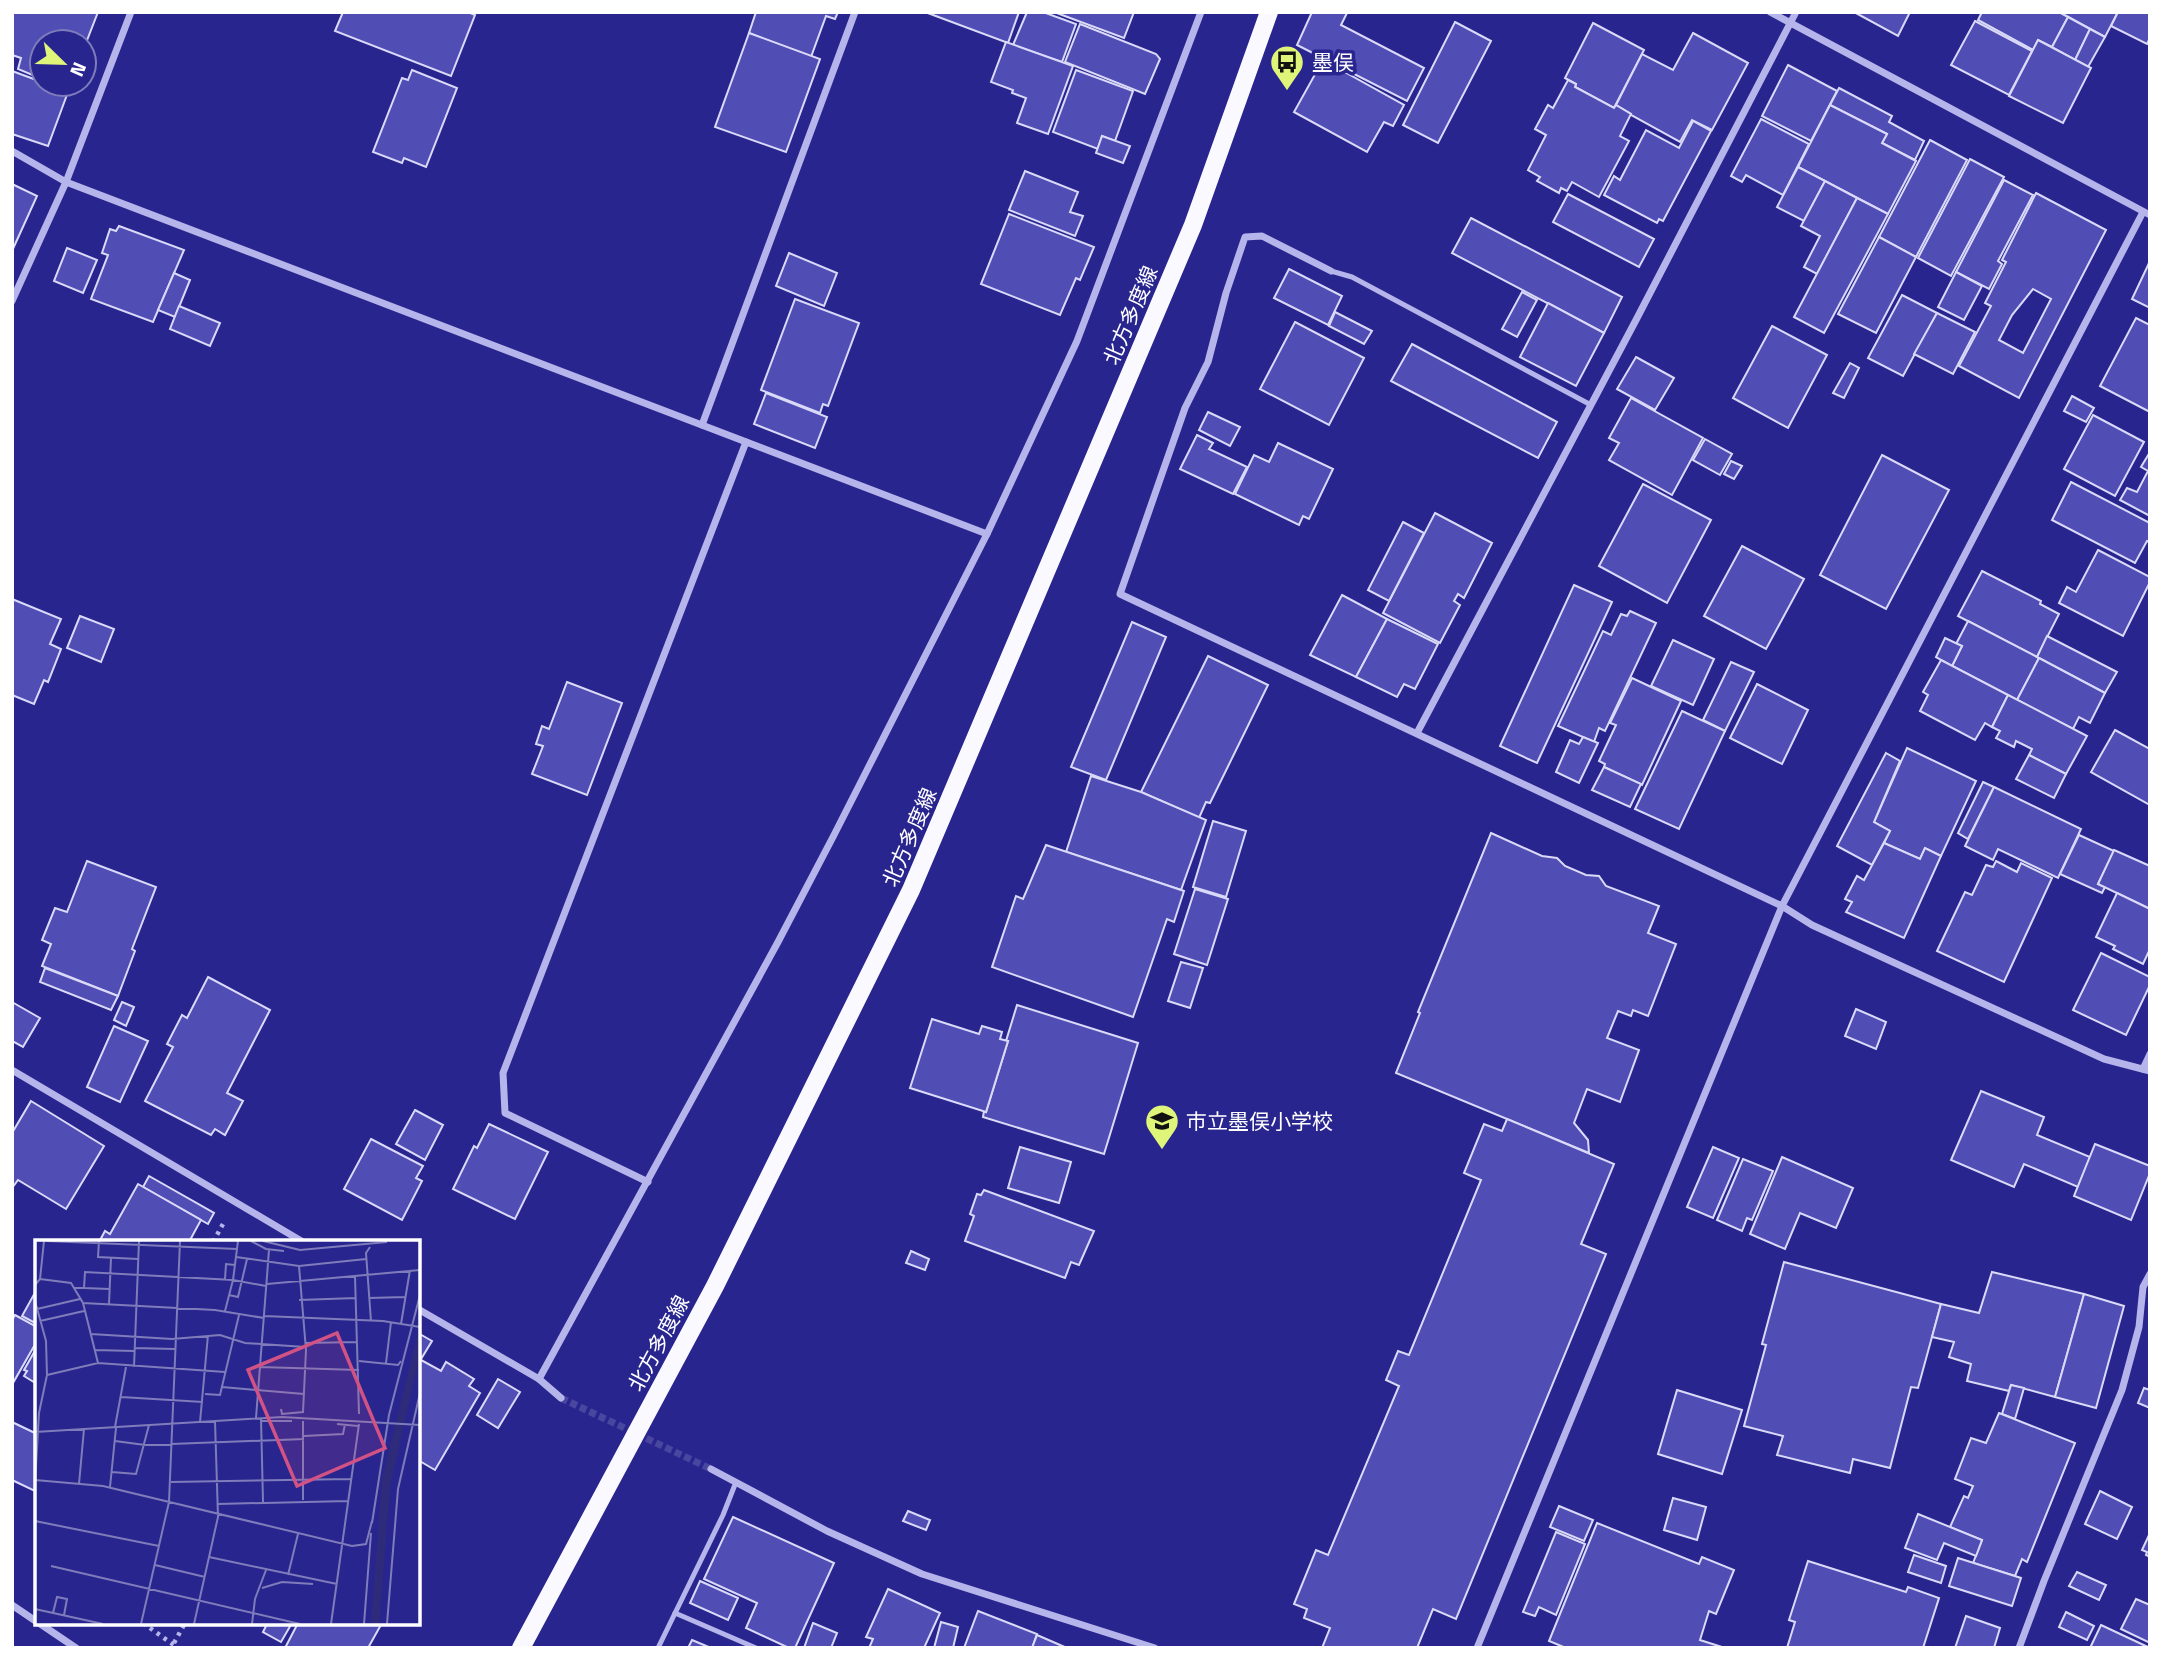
<svg xmlns="http://www.w3.org/2000/svg" width="2162" height="1660" font-family="'Titillium Web','Noto Sans JP',sans-serif">
	<rect width="100%" height="100%" fill="#29258e"/>
	<g fill="#504db5" stroke="#dadaf8" stroke-width="2" fill-rule="evenodd">
		<path d="M12,12h86l-14,36v-6h-42v37l-24,-10 3,-11 -9,-3z"/>
		<path d="M343,12h125l7,3 -24,61 -116,-45z"/>
		<path d="M756,12h82l-3,7 -9,-3 -15,41 -62,-24z"/>
		<path d="M925,12h94l-11,31z"/>
		<path d="M1027,12h16l33,12 -14,38 -49,-17z"/>
		<path d="M1054,12h80l-10,26z"/>
		<path d="M1312,12l35,1 -6,12 83,43 -17,33 -110,-56z"/>
		<path d="M1854,12h56l-12,24z"/>
		<path d="M1982,12h77l9,5 -16,30 -14,-7 -5,10 -55,-30z"/>
		<path d="M2059,12h59l-13,25z"/>
		<path d="M2118,12h32v26l-3,6 -36,-18z"/>
		<path d="M2068,17l22,12 -15,31 -23,-13z"/>
		<path d="M1975,21l57,30 -23,44 -58,-30z"/>
		<path d="M1455,22l36,19 -53,102 -35,-18z"/>
		<path d="M1593,23l51,27 -30,58 -39,-21 1,-3 -11,-6z"/>
		<path d="M1080,24l76,30 4,5 -15,35 -80,-32z"/>
		<path d="M2090,29l15,8 -17,30 -13,-7z"/>
		<path d="M749,33l71,26 -34,93 -71,-25z"/>
		<path d="M1693,33l55,30 -36,67 -20,-10 -12,22 -49,-27v-1l-15,-9 26,-51 31,16z"/>
		<path d="M2038,40l53,28 -28,55 -54,-27z"/>
		<path d="M1006,42l67,24 -25,68 -31,-11 9,-25 -14,-5 1,-3 -22,-8z"/>
		<path d="M1323,60l81,45 -11,21 -9,-4 -17,30 -73,-40z"/>
		<path d="M1788,65l49,26 -26,50 -49,-25z"/>
		<path d="M412,70l45,18 -31,79 -22,-9 -2,5 -29,-11 29,-74 6,2z"/>
		<path d="M1076,70l57,21 -18,50 -13,-5 -4,13 -45,-17z"/>
		<path d="M12,71l30,11v2l26,8 -20,54 -36,-12z"/>
		<path d="M1568,80l8,4 -1,3 39,21 2,-3 15,9 -11,22 9,5 -30,56 -27,-15 -5,9 -6,-3 -2,5 -22,-12 3,-4 -12,-7 18,-35 -11,-6 13,-24 5,3z"/>
		<path d="M1839,88l53,28 -3,6 35,19 -9,19 -33,-17 5,-9 -57,-29z"/>
		<path d="M1830,105l57,29 -5,9 34,18 -28,53 -90,-47z"/>
		<path d="M1761,119l48,25 -26,51 -37,-20 -4,7 -11,-6z"/>
		<path d="M1693,121l18,10 -48,90 -4,-2 -2,4 -53,-28 10,-19 6,4 26,-50 33,18z"/>
		<path d="M1102,136l28,10 -7,17 -27,-10z"/>
		<path d="M1930,140l37,20 -51,97 -37,-20z"/>
		<path d="M1970,159l34,18 -53,99 -33,-18z"/>
		<path d="M1798,167l27,14 -21,40 -27,-14z"/>
		<path d="M1025,171l53,21 -8,20 13,4 -8,20 -66,-26z"/>
		<path d="M2004,180l29,15 -35,66 4,3 -13,25 -33,-17z"/>
		<path d="M1825,181l32,17 -40,76 -13,-7 16,-31 -19,-10z"/>
		<path d="M12,184l25,12 -25,55z"/>
		<path d="M2036,193l70,37 -87,168 -60,-32 32,-60 -6,-3 21,-41 -4,-2zM2033,289l18,10 -28,54 -24,-13 13,-25z"/>
		<path d="M1568,194l86,45 -15,28 -86,-45z"/>
		<path d="M1857,198l31,16 -64,119 -30,-16z"/>
		<path d="M1009,214l85,33 -14,33 -4,-2 -16,37 -79,-31z"/>
		<path d="M1471,218l151,79 -18,36 -152,-80z"/>
		<path d="M119,226l65,24 -31,72 -62,-23 17,-44 -6,-2 8,-24 6,2z"/>
		<path d="M1879,237l37,20 -40,76 -38,-19z"/>
		<path d="M67,248l30,12 -14,33 -29,-12z"/>
		<path d="M789,253l48,20 -13,33 -48,-20z"/>
		<path d="M2150,261v47l-18,-9z"/>
		<path d="M1289,269l53,27 -14,29 -54,-27z"/>
		<path d="M1956,272l26,14 -18,34 -26,-13z"/>
		<path d="M174,273l16,7 -15,37 -17,-7z"/>
		<path d="M1522,292l15,8 -20,37 -15,-8z"/>
		<path d="M1902,295l35,18 -34,63 -35,-18z"/>
		<path d="M795,299l64,24 -31,83 -5,-2 -3,9 -59,-23z"/>
		<path d="M1548,303l56,30 -28,53 -56,-29z"/>
		<path d="M179,306l41,17 -10,23 -40,-17z"/>
		<path d="M1335,312l37,19 -8,13 -35,-18z"/>
		<path d="M1937,313l38,19 -22,42 -39,-20z"/>
		<path d="M2136,318l14,7v87l-50,-26z"/>
		<path d="M1295,322l69,36 -35,67 -69,-36z"/>
		<path d="M1772,326l55,29 -39,73 -55,-30z"/>
		<path d="M1412,344l145,78 -19,36 -147,-77z"/>
		<path d="M1636,357l38,21 -19,32 -38,-21z"/>
		<path d="M1850,363l9,5 -15,30 -11,-5z"/>
		<path d="M766,393l61,24 -12,31 -61,-24z"/>
		<path d="M2072,396l22,12 -8,14 -22,-11z"/>
		<path d="M1631,398l72,40 -31,57 -63,-35 10,-17 -10,-5z"/>
		<path d="M1208,412l32,15 -10,19 -31,-16z"/>
		<path d="M2093,415l51,27 -29,54 -51,-27z"/>
		<path d="M1197,435l16,8 -4,6 38,18 -14,27 -53,-25z"/>
		<path d="M1705,439l27,15 -12,21 -27,-15z"/>
		<path d="M1278,443l55,26 -24,50 -6,-3 -4,9 -64,-31 19,-39 15,7z"/>
		<path d="M2150,452v64l-30,-16 7,-12 10,4 11,-21 -7,-4z"/>
		<path d="M1882,455l67,35 -63,119 -66,-34z"/>
		<path d="M1731,461l11,5 -8,13 -10,-5z"/>
		<path d="M2071,482l79,41v19l-3,-1 -12,22 -83,-43z"/>
		<path d="M1643,484l68,36 -44,83 -68,-37z"/>
		<path d="M1435,513l57,30 -28,55 -6,-4 -4,7 6,4 -20,38 -57,-30z"/>
		<path d="M1403,522l21,11 -35,68 -21,-11z"/>
		<path d="M1742,546l62,33 -38,70 -62,-33z"/>
		<path d="M2098,550l52,27v5l-27,54 -64,-33 8,-16 9,5z"/>
		<path d="M1982,571l59,30 -1,3 19,10 -22,43 -79,-41z"/>
		<path d="M1574,585l38,17 -75,161 -37,-17z"/>
		<path d="M1342,595l45,24 -31,58 -46,-22z"/>
		<path d="M12,599l49,20 -11,25 11,5 -13,33 -4,-2 -10,24 -22,-9z"/>
		<path d="M1630,611l26,12 -51,108 -6,-3 -5,14 -36,-16 45,-95 8,4 10,-21 6,2z"/>
		<path d="M80,616l34,13 -13,33 -34,-14z"/>
		<path d="M1387,619l51,25 -23,45 -11,-5 -7,13 -41,-20z"/>
		<path d="M1968,621l71,37 -22,42 -65,-34 10,-20 -6,-2z"/>
		<path d="M1132,622l34,15 -60,143 -35,-13z"/>
		<path d="M2047,636l70,36 -12,21 -68,-36z"/>
		<path d="M1945,638l17,8 -10,20 -16,-9z"/>
		<path d="M1673,640l41,19 -21,46 -42,-19z"/>
		<path d="M1208,656l60,29 -58,118 -4,-1 -7,16 -58,-26z"/>
		<path d="M2039,658l66,35 -15,30 -11,-6 -6,12 -56,-29z"/>
		<path d="M1941,660l67,35 -16,32 -7,-4 -10,17 -55,-29 8,-16 -5,-3z"/>
		<path d="M1731,662l23,10 -29,59 -22,-11z"/>
		<path d="M1632,678l49,23 -39,84 -38,-18 1,-3 -6,-3 17,-36 -6,-2z"/>
		<path d="M567,682l55,21 -35,92 -55,-21 11,-28 -7,-2 6,-18 7,3z"/>
		<path d="M1757,684l51,26 -26,54 -52,-26z"/>
		<path d="M2008,695l79,41 -21,38 -37,-19 3,-6 -16,-8 -2,6 -18,-9 4,-7 -8,-4z"/>
		<path d="M1682,711l43,20 -46,98 -44,-20z"/>
		<path d="M2115,730l35,19v56l-59,-33z"/>
		<path d="M1583,737l15,6 -19,40 -23,-11 14,-32 9,4z"/>
		<path d="M1907,748l69,33 -35,75 -16,-8 -5,11 -36,-16 6,-12 -16,-9z"/>
		<path d="M1886,753l14,8 -26,61 16,9 -18,34 -35,-19z"/>
		<path d="M2029,755l37,19 -12,24 -38,-19z"/>
		<path d="M1604,767l37,17 -11,23 -38,-17z"/>
		<path d="M1091,776l50,16 65,28 -25,70 -115,-38z"/>
		<path d="M1983,782l11,5 -26,52 -10,-6z"/>
		<path d="M1994,787l87,42 -23,49 -60,-29 -5,11 -28,-14z"/>
		<path d="M1213,821l33,10 -20,66 -33,-10z"/>
		<path d="M1491,833l51,23 15,2 8,8 21,9 13,1 7,10 53,20 -11,27 28,11 -28,72 -15,-6 -2,6 -13,-5 -11,27 32,12 -19,52 -33,-13 -13,34 14,17 1,13 -193,-80 24,-60 -2,-1z"/>
		<path d="M2079,835l35,16 -16,33 7,3 -3,6 -42,-19z"/>
		<path d="M1884,843l36,16 5,-11 16,8 -37,82 -58,-26 6,-10 -7,-3 12,-23 7,4z"/>
		<path d="M1046,845l138,46 -10,31 -7,-3 -34,98 -141,-50 24,-71 7,3z"/>
		<path d="M2114,850l36,16v43l-52,-25z"/>
		<path d="M87,861l69,26 -24,62 3,2 -17,45 -76,-30 9,-22 -9,-4 13,-32 12,4z"/>
		<path d="M1996,861l21,11 4,-9 31,15 -48,104 -67,-31 28,-59 7,3 14,-30 7,2z"/>
		<path d="M1195,889l33,10 -21,66 -33,-11z"/>
		<path d="M2117,893l33,16v40l-7,15 -30,-15 2,-3 -19,-9z"/>
		<path d="M2101,953l49,24v8l-24,50 -53,-25z"/>
		<path d="M1181,962l22,6 -13,40 -22,-7z"/>
		<path d="M45,968l73,28 -7,14 -71,-28z"/>
		<path d="M208,977l62,33 -43,83 16,8 -18,34 -10,-6 -4,6 -66,-34 28,-54 -6,-3 15,-29 5,3z"/>
		<path d="M12,1002l28,16 -17,29 -11,-6z"/>
		<path d="M122,1002l12,5 -8,19 -12,-6z"/>
		<path d="M1017,1005l121,38 -34,111 -121,-37 1,-6 2,1 22,-71h-2z"/>
		<path d="M1856,1009l30,13 -10,27 -31,-13z"/>
		<path d="M932,1019l47,15 3,-8 20,6 -2,7 8,2 -22,71 -76,-24z"/>
		<path d="M114,1026l34,15 -28,61 -33,-15z"/>
		<path d="M1981,1091l63,26 -7,18 53,22 -12,30 -54,-23 -10,23 -63,-27z"/>
		<path d="M31,1101l73,45 -38,63 -48,-29 -6,8v-55z"/>
		<path d="M415,1110l28,15 -18,35 -29,-16z"/>
		<path d="M1507,1119l107,45 -33,80 25,10 -150,365 -23,-10 -16,39h-95l8,-20 -26,-10 3,-9 -13,-5 22,-54 12,5 71,-169 -13,-6 12,-29 11,4 72,-175 -17,-7 20,-49 18,7z"/>
		<path d="M489,1124l59,28 -33,67 -62,-30 21,-43 3,2z"/>
		<path d="M371,1139l52,27 -7,12 6,3 -20,39 -58,-31z"/>
		<path d="M2095,1144l55,22v7l-19,47 -57,-24z"/>
		<path d="M1020,1147l51,15 -12,41 -51,-15z"/>
		<path d="M1713,1147l26,11 -26,60 -26,-11z"/>
		<path d="M1782,1157l71,31 -17,40 -36,-15 -15,36 -35,-15z"/>
		<path d="M1743,1159l30,12 -21,49 -5,-2 -5,13 -25,-11z"/>
		<path d="M149,1176l65,37 -6,11 -65,-37z"/>
		<path d="M138,1184l63,36 -12,22h-90l6,-11 5,3z"/>
		<path d="M984,1190l110,41 -15,34 -8,-3 -6,16 -100,-37 9,-25 -4,-2 7,-20 4,1z"/>
		<path d="M911,1251l18,8 -4,11 -19,-7z"/>
		<path d="M1784,1262l157,42 -23,84 -7,-1 -21,81 -37,-9 -3,14 -73,-18 6,-19 -39,-10 22,-81 -4,-1z"/>
		<path d="M1992,1272l92,22 -29,103 -44,-12 -2,6 -42,-10 4,-17 -22,-7 5,-15 -22,-5 9,-33 38,9z"/>
		<path d="M37,1289v35l-15,-8z"/>
		<path d="M2084,1294l40,12 -28,102 -41,-11z"/>
		<path d="M15,1315l22,12v14l-24,42 -1,-63z"/>
		<path d="M418,1333l14,8 -14,23z"/>
		<path d="M37,1347v37l-13,-8 3,-5 -3,-1z"/>
		<path d="M421,1360l20,11 5,-9 28,17 -5,7 11,7 -45,77 -17,-10v-96z"/>
		<path d="M498,1379l22,13 -22,36 -21,-13z"/>
		<path d="M2011,1385l13,3 -9,31 -13,-5z"/>
		<path d="M2144,1388l6,2v18l-12,-5z"/>
		<path d="M1677,1390l65,20 -20,64 -64,-20z"/>
		<path d="M1999,1413l76,30 -48,119 -5,-3 -7,17 -42,-13 9,-23 -32,-13 14,-31 4,2 5,-12 -18,-7 16,-41 15,5z"/>
		<path d="M12,1422l25,12v58l-25,-12z"/>
		<path d="M2100,1491l32,16 -15,32 -32,-15z"/>
		<path d="M1673,1498l33,9 -9,33 -33,-10z"/>
		<path d="M1559,1506l34,14 -9,21 -34,-14z"/>
		<path d="M908,1511l22,9 -4,10 -23,-9z"/>
		<path d="M1918,1514l64,26 -6,16 -32,-13 -7,17 -32,-12z"/>
		<path d="M733,1517l101,46 -39,85h-6l-43,-20 11,-25 -53,-24z"/>
		<path d="M1597,1523l102,41 3,-7 32,13 -18,44 -7,-3 -9,29 25,8h-159l-17,-7z"/>
		<path d="M1556,1532l29,12 -29,71 -17,-8 -4,9 -12,-4z"/>
		<path d="M2150,1533v24l-4,-2 1,-3 -5,-2z"/>
		<path d="M1914,1555l32,11 -5,17 -33,-11z"/>
		<path d="M1958,1558l63,20 -9,28 -63,-20z"/>
		<path d="M1808,1561l98,31 2,-5 31,11 -16,50h-136l8,-26 -6,-2z"/>
		<path d="M2077,1572l29,13 -7,15 -30,-14z"/>
		<path d="M700,1581l38,17 -10,22 -38,-17z"/>
		<path d="M888,1589l52,24 -16,35h-55l4,-9 -7,-2z"/>
		<path d="M2136,1599l14,6v38l-29,-14z"/>
		<path d="M978,1611l59,23 -5,14h-68z"/>
		<path d="M2066,1612l28,14 -7,14 -28,-13z"/>
		<path d="M1966,1616l34,12 -6,20h-39z"/>
		<path d="M941,1622l17,5 -5,21h-19z"/>
		<path d="M262,1623h30l-11,19 -18,-10 3,-6z"/>
		<path d="M298,1623h84l-14,25h-83z"/>
		<path d="M813,1623l24,10 -6,15h-27z"/>
		<path d="M2101,1625l49,23h-60z"/>
		<path d="M1037,1635l30,13h-35z"/>
		<path d="M692,1640l19,8h-23z"/>
	</g>
	<g fill="none" stroke-linecap="round" stroke-linejoin="round">
		<path stroke="#49469f" stroke-width="7" stroke-dasharray="7 3.5" stroke-linecap="butt" d="M561,1398l150,71"/>
		<g stroke="#b6b5eb" stroke-width="4.5" stroke-dasharray="3.5 5" stroke-linecap="butt">
			<path d="M213,1242l10,-18"/>
			<path d="M143,1623l35,25"/>
			<path d="M174,1643l11,-20"/>
		</g>
		<g stroke="#b6b5eb" stroke-width="5">
			<path d="M1331,271l21,6 239,128"/>
			<path d="M675,1613l81,35"/>
			<path d="M658,1648l65,-133 13,-33"/>
		</g>
		<g stroke="#b6b5eb" stroke-width="7">
			<path d="M1770,12l380,203"/>
			<path d="M12,151l54,31 921,352"/>
			<path d="M1331,271l-69,-35 -17,1 -19,56 -18,69 -23,46 -65,186 662,312 30,19 292,134 46,12"/>
			<path d="M12,301l54,-119 65,-170"/>
			<path d="M702,425l153,-413"/>
			<path d="M1417,733l219,-413 160,-308"/>
			<path d="M2143,1069l7,-15"/>
			<path d="M12,1070l291,172"/>
			<path d="M648,1182l-143,-69 -2,-40 243,-631"/>
			<path d="M418,1309l121,70 22,19"/>
			<path d="M539,1379l239,-437 56,-107 153,-301 90,-193 124,-329"/>
			<path d="M711,1469l116,62 95,43 233,74"/>
			<path d="M12,1605l25,17"/>
			<path d="M39,1623l37,25"/>
			<path d="M1477,1648l305,-742 361,-694"/>
			<path d="M2019,1648l25,-67 78,-191 17,-63 4,-40 7,-13"/>
		</g>
		<path stroke="#faf9ff" stroke-width="18" d="M521,1648l194,-362 196,-396 282,-665 76,-213"/>
	</g>
	<defs>
		<g id="bus-pin" transform="scale(1.75)"><path d="M0 17L-7.5 6A9.5 9.5 0 1 1 7.5 6Z" fill="#def579" stroke="#29258e"/><path d="M-5-6H5V4H4V6H2V4H-2V6H-4V4H-5ZM-3.5-4V0h7V-4ZM-3.5 1.2v1.5H-2V1.2ZM2 1.2v1.5H3.5V1.2Z" fill="#111"/></g>
		<g id="school-pin" transform="scale(1.75)"><path d="M0 17L-7.5 6A9.5 9.5 0 1 1 7.5 6Z" fill="#def579" stroke="#29258e"/><path d="M0-5L7-2L0 1L-7-2ZM-4 1L0 2.5L4 1V4Q0 6-4 4Z" fill="#111"/></g>
	</defs>
	<g fill-rule="evenodd">
		<use href="#bus-pin" x="1287" y="62"/>
		<use href="#school-pin" x="1162" y="1121"/>
	</g>
	<g text-anchor="middle" dominant-baseline="central" stroke-width="7" stroke-linejoin="round" paint-order="stroke">
		<g font-size="21" fill="#fff" stroke="#29258e" text-anchor="start">
			<text x="1312" y="62">墨俣</text>
			<text x="1186" y="1121">市立墨俣小学校</text>
		</g>
		<g font-size="21" fill="#fff" stroke="#29258e">
			<text transform="translate(1130 315) rotate(-67)">北方多度線</text>
			<text transform="translate(909 837) rotate(-67)">北方多度線</text>
			<text transform="translate(658 1343) rotate(-62)">北方多度線</text>
		</g>
	</g>
	<g transform="translate(35 1240)">
		<rect width="385" height="385" fill="#29258e"/>
		<path d="M385,84v30l-30,133 -11,137h-8l11,-145z" fill="#2e2b7b"/>
		<path fill="none" stroke="#7f7cbb" stroke-width="2" d="M12,1l190,8M64,1l-1,16 40,2M203,1l-5,39 33,6M216,1l15,8 18,2M228,1l37,9 87,-8M335,7l-4,6 5,68M201,17l63,9 67,-7M320,36l4,138M5,39l31,4 3,5M190,39l1,-15 9,1M232,44l153,-14M0,45l5,-6 4,-38M49,48l25,1M194,55l9,2 9,-38M334,58l36,-1M264,60l57,-2M0,61l11,40 1,34 -8,38 -4,71M48,63l132,7 49,8M74,64l2,-46M2,69l43,-10M229,76l119,5 37,6M5,81l44,-10M366,84l9,-54M56,94l81,5 48,-4 25,8 60,4M270,103l52,-1M99,108l41,1M59,110l40,1M324,121l39,4 3,-4M63,123l-15,-60 -9,-15h10l1,-16 148,8 -8,31M351,123l5,-41M99,127l5,-126M225,127l99,3M12,135l51,-12 127,9M187,147l82,7M170,154l15,1 19,-80M86,157l82,5M246,169l1,5 21,-2 3,-62 -7,-84M221,178l13,-168M226,178l2,84M227,181h30M165,182l8,-87M302,184l21,2M80,187l11,-60M0,192l247,-15 138,8M269,196l39,-2 2,-10M80,201l30,4 159,-6M77,232l24,2 13,-49M0,240l68,6 249,60 14,-2 6,-23M136,242l180,-3M44,244l5,-55M75,247l6,-59M268,260v-79M183,264l130,-3M0,281l124,25M337,283l17,-108 31,-120M174,317l128,27M120,325l50,12M16,326l249,58M253,335l10,-41M227,348l20,-6 31,2M0,369l68,15M18,373l4,-16 10,2 -3,16M106,384l28,-122 11,-261M159,384l24,-107 -3,-96M217,384l3,-25 11,-29M296,384l28,-200M329,384l7,-91M352,384l11,-135 22,-96"/>
		<path fill="#d15284" fill-opacity="0.15" stroke="#d15284" stroke-width="3.5" d="M302,93l48,115 -88,38 -49,-116z"/>
		<rect width="385" height="385" fill="none" stroke="#fff" stroke-width="3.5"/>
	</g>
	<rect width="2162" height="1660" fill="none" stroke="#ffffff" stroke-width="28"/>
	<g transform="translate(63 63) rotate(113)"><circle r="33" fill="#29258e" stroke="#7f7cbb" stroke-width="2"/>
	<path d="M0-5L12 26L0 18L-12 26Z" fill="#def579"/>
	<text y="-10" font-size="19" font-weight="bold" text-anchor="middle" fill="#ffffff">N</text>
	</g>
</svg>
